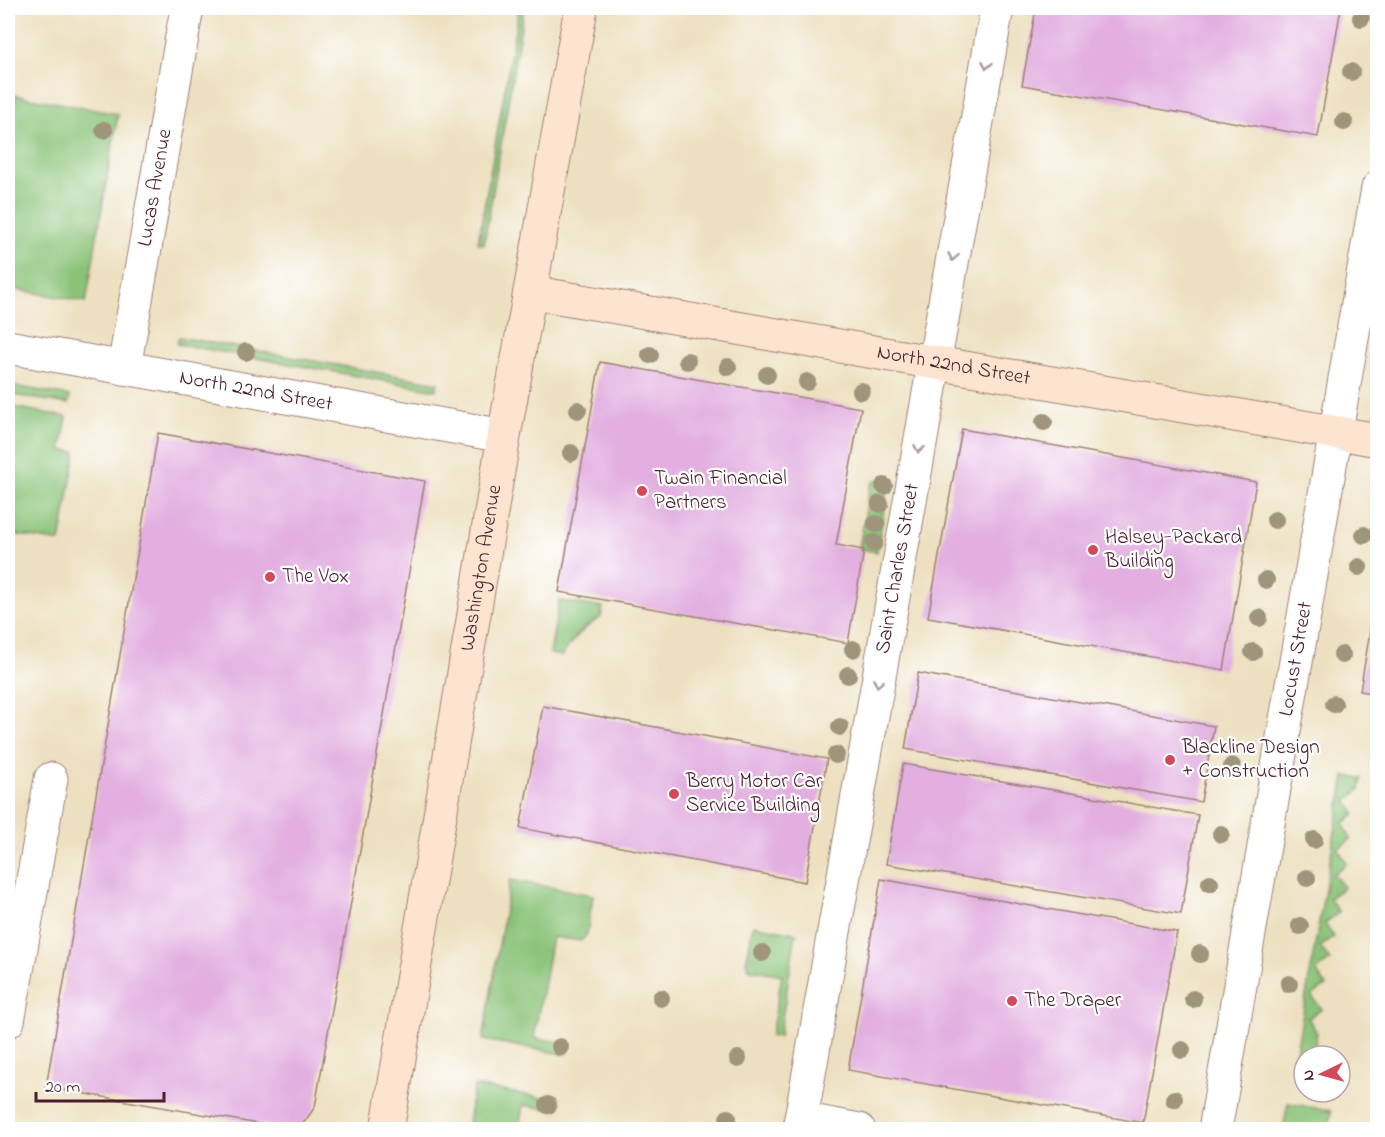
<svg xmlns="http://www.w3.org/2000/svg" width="1385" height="1137" font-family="'Indie Flower',sans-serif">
	<rect width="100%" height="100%" fill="#fff"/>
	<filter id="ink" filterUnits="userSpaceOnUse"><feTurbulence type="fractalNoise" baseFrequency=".0167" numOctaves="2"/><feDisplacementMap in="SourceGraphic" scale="12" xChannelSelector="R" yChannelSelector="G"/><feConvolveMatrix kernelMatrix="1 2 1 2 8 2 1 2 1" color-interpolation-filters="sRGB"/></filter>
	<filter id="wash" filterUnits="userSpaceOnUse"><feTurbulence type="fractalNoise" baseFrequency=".008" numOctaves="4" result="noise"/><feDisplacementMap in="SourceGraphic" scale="24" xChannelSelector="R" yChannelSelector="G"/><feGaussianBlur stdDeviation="1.35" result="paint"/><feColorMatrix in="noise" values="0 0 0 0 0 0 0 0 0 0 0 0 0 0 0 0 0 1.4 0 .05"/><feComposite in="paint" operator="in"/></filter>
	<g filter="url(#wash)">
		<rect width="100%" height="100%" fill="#ede0c0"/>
		<g fill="#8ac378" stroke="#6a7152" stroke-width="1.5">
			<path d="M519,8h5l-40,236 -6,-1z"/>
			<path d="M8,94l110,20 -32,188 -78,-14z"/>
			<path d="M179,337l259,46 -2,7 -259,-46z"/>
			<path d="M8,385l62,11 -2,8 -60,-10z"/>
			<path d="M8,406l59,11 -6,33 15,2 -16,90 -52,-9z"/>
			<path d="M875,480h6l5,3 1,6 -10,63 -18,-3 11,-62z"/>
			<path d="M559,601l44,6 -2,10c-17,10 -29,22 -39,39l-12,-2z"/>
			<path d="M1345,776l17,2 -2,11 -13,12 8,13 -12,10 8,15 -13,10 9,14 -14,11 11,13 -15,11 10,14 -14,11 9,14 -14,10 10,13 -14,11 10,15 -15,10 11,13 -14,9 9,15 -4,23h-9v3l-9,-1z"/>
			<path d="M510,880l83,15 -6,39 -6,7 -29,-4 -18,101 32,5 3,6 -1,4 -5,1 -80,-14z"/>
			<path d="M753,925l43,8 -17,104 -8,-1 11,-61 -32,-6 -4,-6z"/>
			<path d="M474,1086l82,14 4,3 -1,5 -4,2 -32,-5 -4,24h-52z"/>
			<path d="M1288,1103l43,8 -3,18h-45z"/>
		</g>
		<g id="blocks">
			<g fill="#e2afe0">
				<path d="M1036,8h305l-23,129 -296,-52z"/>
				<path d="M600,362l261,46 -25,137 28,5 -16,93 -289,-51z"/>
				<path d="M962,429l294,53 -32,188 -296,-53z"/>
				<path d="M158,433l267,48 -110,626 -13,18 -9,3h-12l-235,-41z"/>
				<path d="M1376,596h2v98l-18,-3z"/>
				<path d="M918,673l296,53 -13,76 -296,-53z"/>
				<path d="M543,706l284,53 -22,123 -285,-54z"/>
				<path d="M903,764l295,51 -17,99 -295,-50z"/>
				<path d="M881,879l296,53 -34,191 -295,-53z"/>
			</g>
		</g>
	</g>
	<g filter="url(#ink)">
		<use href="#blocks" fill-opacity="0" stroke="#9c8076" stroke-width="1.5"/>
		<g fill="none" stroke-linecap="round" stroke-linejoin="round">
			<g stroke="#9c8076" stroke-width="35">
				<g id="street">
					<path id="s1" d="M8,347l496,89"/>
					<path id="s2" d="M124,368l63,-360"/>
					<path d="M8,1021l43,-242"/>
					<path d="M801,1119l58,11"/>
					<path id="s3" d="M799,1130l198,-1122"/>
					<path id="s4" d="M1215,1130l163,-942"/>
				</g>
			</g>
			<g stroke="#9c8076" stroke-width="35">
				<g id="secondary">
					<path id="s5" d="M530,292l848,148"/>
					<path id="s6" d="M387,1130l117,-694 77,-428"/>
				</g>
			</g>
			<use href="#street" stroke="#fff" stroke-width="33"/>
			<use href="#secondary" stroke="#fde4d0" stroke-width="33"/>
		</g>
		<g fill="#9f957d">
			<circle cx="1361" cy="18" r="9"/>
			<circle cx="1351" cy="72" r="9"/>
			<circle cx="1344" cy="122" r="9"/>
			<circle cx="104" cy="130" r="9"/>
			<circle cx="246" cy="352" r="9"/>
			<circle cx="650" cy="355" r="9"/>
			<circle cx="687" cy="361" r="9"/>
			<circle cx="728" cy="367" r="9"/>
			<circle cx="767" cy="375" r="9"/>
			<circle cx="807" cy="382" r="9"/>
			<circle cx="861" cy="391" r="9"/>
			<circle cx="578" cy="410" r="9"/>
			<circle cx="1044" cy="422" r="9"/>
			<circle cx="571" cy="453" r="9"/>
			<circle cx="884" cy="486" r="9"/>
			<circle cx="880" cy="504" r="9"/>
			<circle cx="1275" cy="520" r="9"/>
			<circle cx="876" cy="524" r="9"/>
			<circle cx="1364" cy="535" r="9"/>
			<circle cx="874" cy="543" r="9"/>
			<circle cx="1359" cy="567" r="9"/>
			<circle cx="1266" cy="580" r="9"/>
			<circle cx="1259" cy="618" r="9"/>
			<circle cx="853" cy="649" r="9"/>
			<circle cx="1253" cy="652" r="9"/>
			<circle cx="1342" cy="655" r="9"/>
			<circle cx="848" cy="675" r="9"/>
			<circle cx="1334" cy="704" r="9"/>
			<circle cx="840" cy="727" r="9"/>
			<circle cx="836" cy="755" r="9"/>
			<circle cx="1232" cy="766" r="9"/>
			<circle cx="1221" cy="834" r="9"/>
			<circle cx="1314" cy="840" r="9"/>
			<circle cx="1307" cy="878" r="9"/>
			<circle cx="1210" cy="883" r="9"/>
			<circle cx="1300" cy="926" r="9"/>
			<circle cx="762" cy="953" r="9"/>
			<circle cx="1200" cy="954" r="9"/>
			<circle cx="1289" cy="984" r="9"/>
			<circle cx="661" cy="998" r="9"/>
			<circle cx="1193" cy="999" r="9"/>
			<circle cx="560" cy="1047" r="9"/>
			<circle cx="1182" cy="1050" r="9"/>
			<circle cx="738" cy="1059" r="9"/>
			<circle cx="1174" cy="1099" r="9"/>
			<circle cx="548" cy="1105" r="9"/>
			<circle cx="728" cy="1118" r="9"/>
		</g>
		<defs><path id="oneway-chevron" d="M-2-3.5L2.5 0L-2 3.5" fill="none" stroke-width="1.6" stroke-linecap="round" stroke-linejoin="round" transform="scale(1.5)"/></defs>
		<g stroke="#ae9aa0">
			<use href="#oneway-chevron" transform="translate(987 65) rotate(100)"/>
			<use href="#oneway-chevron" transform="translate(953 257) rotate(100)"/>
			<use href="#oneway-chevron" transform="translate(919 449) rotate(100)"/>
			<use href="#oneway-chevron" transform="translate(878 683) rotate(100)"/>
		</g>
	</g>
	<g fill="#d1495b" stroke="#fff" stroke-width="2">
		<circle cx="642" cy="491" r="6"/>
		<circle cx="1093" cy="550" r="6"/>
		<circle cx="270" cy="577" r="6"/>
		<circle cx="1170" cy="760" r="6"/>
		<circle cx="674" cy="794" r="6"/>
		<circle cx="1012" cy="1001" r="6"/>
	</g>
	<g text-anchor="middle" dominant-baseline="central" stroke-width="4.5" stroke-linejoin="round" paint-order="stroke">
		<g font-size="21" fill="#4a1f2b" stroke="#fff">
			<text stroke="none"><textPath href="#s2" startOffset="183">Lucas Avenue</textPath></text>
			<text stroke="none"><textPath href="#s5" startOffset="430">North 22nd Street</textPath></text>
			<text stroke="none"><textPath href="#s1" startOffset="252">North 22nd Street</textPath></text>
			<text stroke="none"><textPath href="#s6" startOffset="570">Washington Avenue</textPath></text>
			<text stroke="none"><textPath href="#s3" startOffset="570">Saint Charles Street</textPath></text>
			<text stroke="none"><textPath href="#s4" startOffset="478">Locust Street</textPath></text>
		</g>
		<g font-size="21" fill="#4a1f2b" stroke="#fff" text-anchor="start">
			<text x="654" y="479">Twain Financial<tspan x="654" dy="24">Partners</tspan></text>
			<text x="1105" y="538">Halsey-Packard<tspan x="1105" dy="24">Building</tspan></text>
			<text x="282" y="577">The Vox</text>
			<text x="1182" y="748">Blackline Design<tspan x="1182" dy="24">+ Construction</tspan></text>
			<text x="686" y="782">Berry Motor Car<tspan x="686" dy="24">Service Building</tspan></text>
			<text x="1024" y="1001">The Draper</text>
		</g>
	</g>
	<rect width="1385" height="1137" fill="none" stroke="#fff" stroke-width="30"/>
	<g transform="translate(1322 1074) rotate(265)"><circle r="28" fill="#ffffff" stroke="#b7a5aa" stroke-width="1.5"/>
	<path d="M0-4.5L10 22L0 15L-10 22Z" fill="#d1495b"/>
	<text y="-9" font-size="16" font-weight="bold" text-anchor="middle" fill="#4a1f2b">N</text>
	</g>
	<path d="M36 1092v9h128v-9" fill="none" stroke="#4a1f2b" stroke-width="3"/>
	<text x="45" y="1092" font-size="18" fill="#4a1f2b" stroke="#ffffff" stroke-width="4.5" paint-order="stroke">20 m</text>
</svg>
